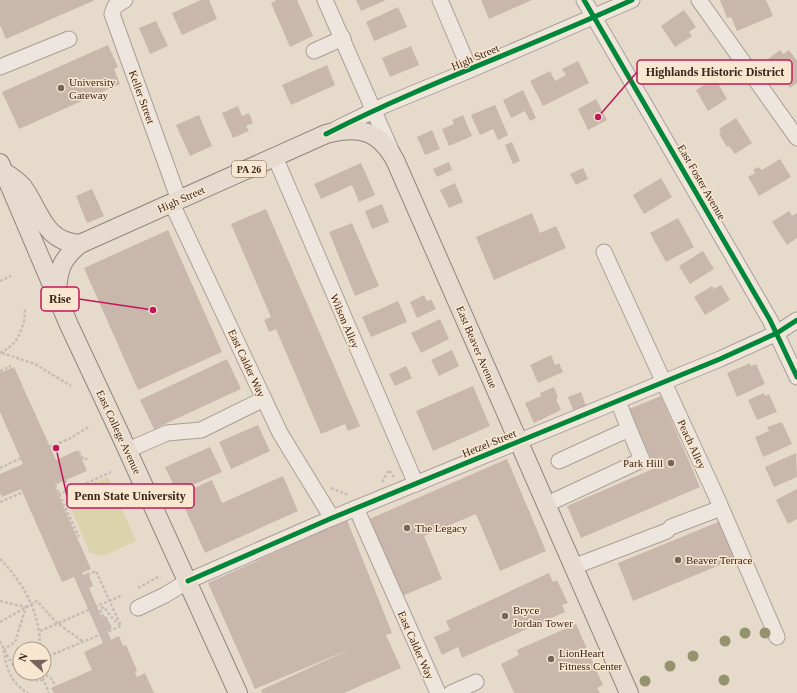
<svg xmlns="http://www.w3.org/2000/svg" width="797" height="693" font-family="Georgia,serif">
	<rect width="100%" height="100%" fill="#e6dacb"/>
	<path fill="#dad3ac" d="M108,477l28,64 -33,15 -13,-3 -25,-58z"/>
	<g fill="#cab7ac">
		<path d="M0,0h95l-89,39 -6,-14z"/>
		<path d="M201,0h8l8,19 -35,16 -10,-22z"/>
		<path d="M277,0h20l16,36 -23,11 -19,-44z"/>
		<path d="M356,0h30l-25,11z"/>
		<path d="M481,0h51l-43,19z"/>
		<path d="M720,0h46l7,16 -36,15 -6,-14 -4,1z"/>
		<path d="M398,7l9,20 -33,14 -8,-19z"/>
		<path d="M684,10l12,17 -7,5 3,4 -17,11 -14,-21z"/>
		<path d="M156,21l12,25 -18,8 -11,-26z"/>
		<path d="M108,45l10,22 -4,2 6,15 -101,45 -17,-37z"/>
		<path d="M411,46l8,19 -29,12 -8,-19z"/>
		<path d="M780,50l3,4 6,-4 8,11v22l-7,5 -22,-29z"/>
		<path d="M578,61l11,22 -46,23 -13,-25 20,-10 5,10 11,-6 -4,-6z"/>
		<path d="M327,65l8,20 -44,20 -9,-20z"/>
		<path d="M715,78l12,21 -19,12 -12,-21z"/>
		<path d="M523,90l13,28 -6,3 -5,-10 -14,7 -8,-18z"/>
		<path d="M596,99l11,21 -19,10 -10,-21z"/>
		<path d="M495,105l13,30 -10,5 -5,-11 -13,6 -9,-20z"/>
		<path d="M238,106l4,10 7,-3 4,10 -7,3 3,5 -16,7 -11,-25z"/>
		<path d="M199,115l13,31 -22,10 -14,-31z"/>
		<path d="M463,115l9,21 -23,10 -7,-17 12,-5 -2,-4z"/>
		<path d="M736,118l16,25 -17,11 -6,-8 -2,1 -8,-13 2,-2 -2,-3z"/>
		<path d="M432,130l8,19 -15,6 -8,-18z"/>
		<path d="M512,142l8,19 -7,3 -8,-19z"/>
		<path d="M780,159l11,18 -32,19 -11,-19 7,-4 -2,-3 5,-3 4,3z"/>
		<path d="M449,162l3,8 -15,7 -4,-8z"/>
		<path d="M361,163l14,32 -16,7 -7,-17 -31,14 -7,-15z"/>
		<path d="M583,168l5,11 -12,6 -6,-11z"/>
		<path d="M661,178l11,19 -28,17 -11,-19z"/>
		<path d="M455,183l8,19 -14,6 -9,-18z"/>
		<path d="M92,189l12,27 -17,7 -11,-27z"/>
		<path d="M382,204l7,18 -17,7 -7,-18z"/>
		<path d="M266,209l94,217 -12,5 -3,-7 -24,10 -45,-105 -7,3 -5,-12 7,-3 -40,-93z"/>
		<path d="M789,211l3,5 5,-3v25l-10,7 -15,-23z"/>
		<path d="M532,213l8,20 16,-7 10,22 -72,32 -18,-43z"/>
		<path d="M678,218l16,29 -28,15 -16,-29z"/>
		<path d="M352,223l27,63 -24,10 -26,-64z"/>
		<path d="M168,230l54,122 -84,38 -54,-122z"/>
		<path d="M703,251l11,18 -24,15 -11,-18z"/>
		<path d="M721,285l9,15 -25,15 -11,-18 18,-11 2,3z"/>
		<path d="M424,295l3,6 4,-2 5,10 -19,9 -7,-16z"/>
		<path d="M398,301l9,21 -36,15 -9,-20z"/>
		<path d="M440,319l9,20 -28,14 -10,-20z"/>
		<path d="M452,350l7,16 -20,10 -8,-16z"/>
		<path d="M551,355l4,10 4,-2 4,9 -25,11 -8,-18z"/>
		<path d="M227,359l14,30 -87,40 -14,-29z"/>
		<path d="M750,363l1,3 5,-2 9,20 -28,13 -10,-24z"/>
		<path d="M406,366l6,12 -17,8 -6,-12z"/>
		<path d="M14,367l42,93 22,-10 9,21 -33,14 37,84 -9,4 1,2 5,-2 5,13 -4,2 13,30 4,-2 6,12 -5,2 4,10 8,-4 4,10 3,-1 10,23 1,3 -2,1 2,5 8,-4 9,20h-100l-3,-5 41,-18 -8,-18 19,-9 -29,-66 -12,5 -41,-93 -19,8 -2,-4v-19l23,-10 -23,-52v-39z"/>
		<path d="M473,386l17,40 -57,25 -17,-40z"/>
		<path d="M554,387l4,11 -2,1 5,11 -27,13 -9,-20 16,-7 -1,-3z"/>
		<path d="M581,392l5,14 -13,4 -5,-13z"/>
		<path d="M764,393l1,3 4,-2 8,18 -20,8 -9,-20z"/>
		<path d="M661,396l39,91 -119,51 -14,-32 88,-38 -26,-59z"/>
		<path d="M782,422l10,22 -29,13 -8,-20 14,-6 -2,-4z"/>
		<path d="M258,425l12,26 -39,18 -12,-27z"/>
		<path d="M210,447l12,25 -45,20 -12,-25z"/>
		<path d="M796,453l1,24 -23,10 -9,-20z"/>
		<path d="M507,459l39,92 -46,20 -24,-57 -52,22 18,43 -42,18 -33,-77z"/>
		<path d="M283,476l15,35 -93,42 -26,-58 33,-15 10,23z"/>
		<path d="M797,489v30l-9,5 -12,-24z"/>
		<path d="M347,520l45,113 -6,2 15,33 -57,25h-82l-1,-3 92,-42 -98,41 -47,-106z"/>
		<path d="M723,520l16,37 -106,44 -15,-38z"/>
		<path d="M549,573l4,9 4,-2 11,23 -6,2 3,7 -103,46 -4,-11 -16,8 -8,-18 16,-7 -4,-9z"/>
		<path d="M576,624l27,61 -6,3 3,5h-86l-13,-29 18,-9 -2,-5z"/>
	</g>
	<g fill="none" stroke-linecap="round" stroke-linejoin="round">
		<g stroke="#ab9f95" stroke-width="17">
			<g id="minor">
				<path d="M125,0l-10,6 -3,8 67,186"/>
				<path d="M325,0l66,150"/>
				<path d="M440,0l30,70"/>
				<path d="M584,0l186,320 27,57"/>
				<path d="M699,0l98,138"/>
				<path d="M314,51l29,-13"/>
				<path d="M0,67l69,-28"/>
				<path d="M332,131l53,-26 85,-35 162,-70"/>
				<path d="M275,157l141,327"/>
				<path d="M172,204l108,229 52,85"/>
				<path d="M604,252l113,246 60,139"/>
				<path d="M618,401l11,28"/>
				<path d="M128,450l39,-17 34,-3 63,-31"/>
				<path d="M545,505l97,-45 -13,-31 -70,32"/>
				<path d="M356,508l82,185"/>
				<path d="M671,527l50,-19"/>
				<path d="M573,567l94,-36"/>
				<path d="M138,608l27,-13 23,-14 144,-63 388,-159 57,-26 20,-13"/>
				<path d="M451,693l25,-11"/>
			</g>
		</g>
		<g stroke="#90857b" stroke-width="20">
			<g id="major">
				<path d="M0,163l69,162 52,111 117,257"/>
				<path d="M9,175c5,4 11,8 14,12 18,25 21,55 57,57"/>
				<path d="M56,296c3,-25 3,-35 24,-52l246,-110c32,-8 52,-5 69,26l234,533"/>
			</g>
		</g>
		<g stroke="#c6bdb5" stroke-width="2.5" stroke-dasharray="3 2" stroke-linecap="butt">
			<path d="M0,281l11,-5"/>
			<path d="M0,353c18,-8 25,-26 25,-45"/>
			<path d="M2,353l33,11 36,22"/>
			<path d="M0,371l11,-5"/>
			<path d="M0,372v1"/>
			<path d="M50,447l19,-8 21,-13"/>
			<path d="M79,452l5,8 4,-2"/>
			<path d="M0,468l21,-10"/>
			<path d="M65,480l5,10"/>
			<path d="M382,482l7,-12 5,7"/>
			<path d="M55,485l24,52"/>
			<path d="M331,488l17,7"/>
			<path d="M58,494l18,-6 35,-16"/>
			<path d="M0,502l23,-10"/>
			<path d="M0,559c24,24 41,56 40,90"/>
			<path d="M78,575l29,66"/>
			<path d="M138,588l20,-11"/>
			<path d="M0,601l26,6 -11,35 -11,7"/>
			<path d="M0,622l37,-21 20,22 25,18"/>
			<path d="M40,631l83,-36"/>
			<path d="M109,631l-9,-22 4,-2 9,12 7,6"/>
			<path d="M0,641c10,19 18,42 43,39"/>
			<path d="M4,650c2,19 7,33 24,43"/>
			<path d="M44,658l77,-32 -25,-55 -16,7"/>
			<path d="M41,673l8,20"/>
			<path d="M41,673l9,4 6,9"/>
		</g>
		<use href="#minor" stroke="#ede6de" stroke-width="15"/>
		<use href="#major" stroke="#e6dbce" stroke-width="18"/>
		<g stroke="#f8e6d0" stroke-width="8">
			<g id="cycleway">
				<path d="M584,0l186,320 27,57"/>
				<path d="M326,134c99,-51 205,-87 306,-134"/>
				<path d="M188,581l144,-63 388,-159 57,-26 20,-13"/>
			</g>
		</g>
		<use href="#cycleway" stroke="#00873e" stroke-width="5"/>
	</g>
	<g fill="#95936e">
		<circle cx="745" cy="633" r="5.5"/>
		<circle cx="765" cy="633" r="5.5"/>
		<circle cx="725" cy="641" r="5.5"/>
		<circle cx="693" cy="656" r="5.5"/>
		<circle cx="670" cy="666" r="5.5"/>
		<circle cx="724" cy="680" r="5.5"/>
		<circle cx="645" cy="681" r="5.5"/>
	</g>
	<g fill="#766559" stroke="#f8e6d0" stroke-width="1.5">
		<circle cx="61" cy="88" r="4"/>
		<circle cx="671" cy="463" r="4"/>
		<circle cx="407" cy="528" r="4"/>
		<circle cx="678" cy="560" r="4"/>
		<circle cx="505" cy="616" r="4"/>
		<circle cx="551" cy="659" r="4"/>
	</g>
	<g text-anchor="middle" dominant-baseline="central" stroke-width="3" stroke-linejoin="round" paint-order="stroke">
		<rect fill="#f8e6d0" stroke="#736052" stroke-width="1" x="232" y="161" width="34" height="16" rx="3"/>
		<g font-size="10" font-weight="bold" fill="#3a261c">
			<text x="249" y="169">PA 26</text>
		</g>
		<g font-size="11" fill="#3a261c" stroke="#f8e6d0">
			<text transform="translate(475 57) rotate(-23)">High Street</text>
			<text transform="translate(142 97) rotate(70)">Keller Street</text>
			<text transform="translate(702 182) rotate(60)">East Foster Avenue</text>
			<text transform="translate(181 199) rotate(-24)">High Street</text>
			<text transform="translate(345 321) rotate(67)">Wilson Alley</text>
			<text transform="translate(477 347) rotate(67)">East Beaver Avenue</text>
			<text transform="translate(247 363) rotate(65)">East Calder Way</text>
			<text transform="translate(119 432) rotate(65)">East College Avenue</text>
			<text transform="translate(489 443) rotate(-22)">Hetzel Street</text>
			<text transform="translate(692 444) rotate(65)">Peach Alley</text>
			<text transform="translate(416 645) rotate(66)">East Calder Way</text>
		</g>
		<g font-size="11" fill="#3a261c" stroke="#f8e6d0" text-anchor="start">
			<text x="69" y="82">University<tspan x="69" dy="13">Gateway</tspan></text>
			<text x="663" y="463" text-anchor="end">Park Hill</text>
			<text x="415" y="528">The Legacy</text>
			<text x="686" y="560">Beaver Terrace</text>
			<text x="513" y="610">Bryce<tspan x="513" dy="13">Jordan Tower</tspan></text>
			<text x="559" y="653">LionHeart<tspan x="559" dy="13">Fitness Center</tspan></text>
		</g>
	</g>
	<path fill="none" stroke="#c2185b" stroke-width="1.5" d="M598 117L637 72M153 310L79 299M56 448L67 496"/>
	<g fill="#c2185b" stroke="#f8e6d0" stroke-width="1.5">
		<circle cx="598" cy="117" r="4"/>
		<circle cx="153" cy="310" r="4"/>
		<circle cx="56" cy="448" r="4"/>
	</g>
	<g fill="#f8e6d0" stroke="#c2185b" stroke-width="1.5">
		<rect x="637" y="60" width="155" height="24" rx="4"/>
		<rect x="41" y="287" width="38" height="24" rx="4"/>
		<rect x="67" y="484" width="127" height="24" rx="4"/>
	</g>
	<g font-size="12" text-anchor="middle" font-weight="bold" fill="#3a261c">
		<text x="715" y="76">Highlands Historic District</text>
		<text x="60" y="303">Rise</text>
		<text x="130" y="500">Penn State University</text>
	</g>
	<g transform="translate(32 661) rotate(291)"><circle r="19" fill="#f8e6d0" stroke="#ac9988"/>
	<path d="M0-3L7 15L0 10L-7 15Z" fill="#766559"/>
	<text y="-6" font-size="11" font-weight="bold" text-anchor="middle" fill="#3a261c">N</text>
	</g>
</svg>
